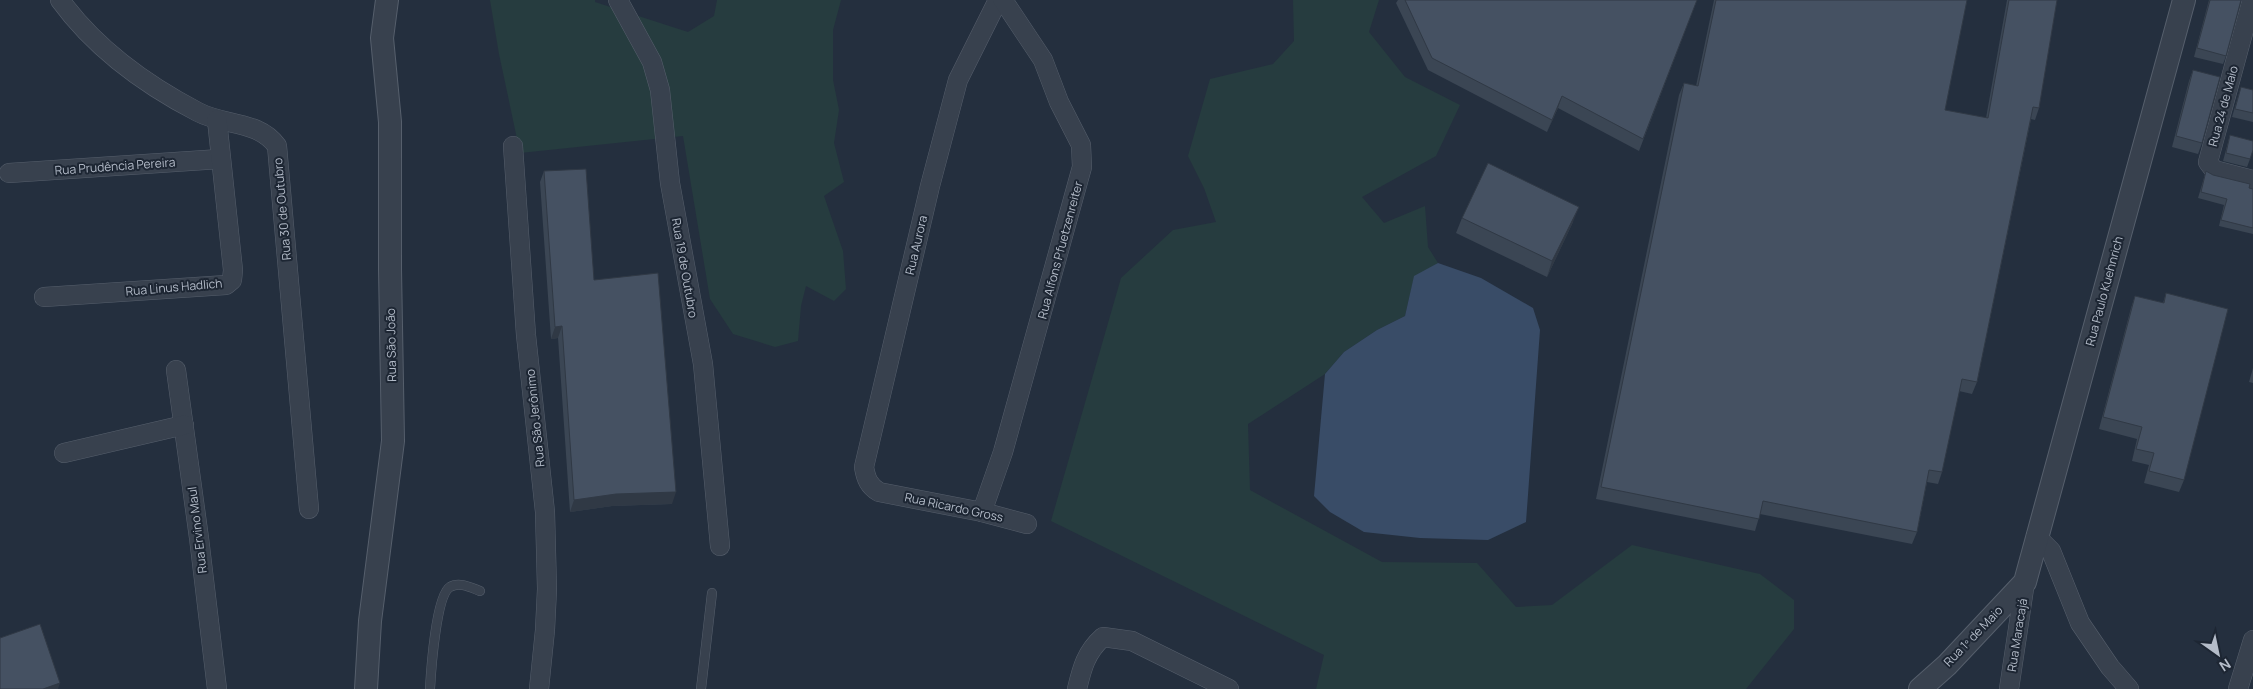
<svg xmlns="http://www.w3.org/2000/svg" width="2253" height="689" font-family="Manrope,sans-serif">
	<rect width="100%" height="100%" fill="#242f3e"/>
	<g fill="#263c3f">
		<path d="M490,0h105v2l93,30 26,-16 3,-16h124l-8,30v50l6,30 -5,33 10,39 -20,14 19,55 3,38 -12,12 -28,-15 -5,20 -3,35 -23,6 -42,-13 -23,-35 -27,-163 -163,17 -21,-99z"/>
		<path d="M1293,0h86l-10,32 36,45 55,28 -24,51 -74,41 22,26 41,-17 3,41 10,16 -25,19 -8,34 -28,14 -33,22 -19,22 -77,50 2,66 132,72 95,1 39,44 36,-2 80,-60 128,29 34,26v29l-48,60h-430l8,-34 -273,-134 70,-243 52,-48 43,-8 -12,-34 -16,-32 22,-77 63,-15 21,-23z"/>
	</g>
	<path fill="#394c67" d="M1438,263l43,15 52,30 7,22 -14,192 -38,18 -68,-2 -56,-6 -34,-20 -16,-16 11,-122 19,-22 33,-22 28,-14 9,-40z"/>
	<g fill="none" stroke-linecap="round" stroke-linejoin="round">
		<g stroke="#565f6c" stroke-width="10">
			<g id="service">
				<path d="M430,689c1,-18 6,-94 20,-102 9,-6 22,1 30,4"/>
				<path d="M701,689l11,-96"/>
			</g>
		</g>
		<g stroke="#565f6c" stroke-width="20">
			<g id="minor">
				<path d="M60,0c35,48 86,85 138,112 26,14 60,8 79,34l32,363"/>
				<path d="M618,0l34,62 8,28 10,93 33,181 17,182"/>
				<path d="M998,0l-40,80 -28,106 -66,281c2,12 5,19 15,25l103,20 45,12"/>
				<path d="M2252,0l-44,162 6,8 39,10"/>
				<path d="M513,146l13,189 19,177 2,77 -2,41 -6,59"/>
				<path d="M9,173l211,-14"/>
				<path d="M44,297l182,-12 6,-5 1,-10 -16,-150"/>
				<path d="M176,370l23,168 18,151"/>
				<path d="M64,453l120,-28"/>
				<path d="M982,512l21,-60 79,-285 -1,-22 -22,-43 -16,-42 -40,-60"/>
				<path d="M2036,536l15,15 29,72 30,44 19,22"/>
				<path d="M1077,689c5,-21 9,-37 26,-52l29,4 97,48"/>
				<path d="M2009,689l16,-107"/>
				<path d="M2238,689l15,-49"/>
			</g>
		</g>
		<g stroke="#565f6c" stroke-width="24">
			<g id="tertiary">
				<path d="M366,689l4,-68 23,-180 -3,-172v-147l-8,-84 5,-38"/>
				<path d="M1920,689l27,-24 78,-83 159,-582"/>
			</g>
		</g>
		<use href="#service" stroke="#38414e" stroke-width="9"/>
		<use href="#minor" stroke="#38414e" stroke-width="19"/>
		<use href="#tertiary" stroke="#38414e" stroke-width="22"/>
	</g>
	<g fill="#3b4654">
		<path d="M1398,0h299l-58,151 -81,-43 -11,24 -119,-62 -32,-67z"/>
		<path d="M1714,0h253l-22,110 41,8 21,-118h50l-18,108 -4,12 -4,-1 -54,263 -5,12 -13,-3 -17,81 -4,12 -11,-2 -10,50 -5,12 -152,-30 -5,17 -159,-32 83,-404 5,-12 12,3z"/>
		<path d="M2209,0h32l-15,56 -3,8 -29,-7z"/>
		<path d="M2193,70l9,73 -4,11 -26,-7 17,-66z"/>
		<path d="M2241,87l12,3v32l-21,-5z"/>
		<path d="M2230,135l20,24 -3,8 -24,-6z"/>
		<path d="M544,171l50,109 78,224 -60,2 -42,6 -12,-174 -7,1 -11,-157z"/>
		<path d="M2206,171l7,4 40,14v45l-34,-8 5,-21 -26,-7z"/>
		<path d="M1462,218l111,4 -26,55 -91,-44z"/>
		<path d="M2166,293l18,187 -5,12 -35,-9 5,-18 -17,-4 5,-22 -38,-10 32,-121 4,-12 28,7z"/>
		<path d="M2253,368v15l-4,-1z"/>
	</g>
	<g fill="#303945">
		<path d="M1562,96l-4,12 -11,24z"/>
		<path d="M1579,207l-6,15 -26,55 5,-16z"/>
		<path d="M562,326l-4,12 -7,1 4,-12z"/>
		<path d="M676,492l-4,12 -60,2 -42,6 4,-12 42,-6z"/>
		<path d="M60,683l-2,6h-15z"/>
	</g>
	<g fill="#455162" stroke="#303945">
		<path d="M1405,0h292l-54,139 -81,-43 -10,24 -120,-62z"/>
		<path d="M1716,0h251l-22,110 43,8 21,-118h48l-18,108 -6,-1 -56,275 -15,-3 -20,93 -13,-2 -12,62 -154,-31 -4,18 -158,-32 83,-404 14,3z"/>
		<path d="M2210,0h31l-15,56 -29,-8z"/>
		<path d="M2193,70l27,7 -18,66 -26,-7z"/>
		<path d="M2241,87l12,3v23l-18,-4z"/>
		<path d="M2230,135l23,6v9l-3,9 -24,-6z"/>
		<path d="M1488,163l91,44 -27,54 -90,-43z"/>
		<path d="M586,169l8,111 64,-7 18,219 -60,2 -42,6 -12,-174 -7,1 -11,-156z"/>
		<path d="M2206,171l7,4 37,9 -1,4 4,1v39l-32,-8 6,-21 -26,-7z"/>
		<path d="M2166,293l62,16 -44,171 -35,-9 5,-18 -18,-4 6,-22 -39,-10 32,-121 29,7z"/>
		<path d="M40,624l20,59 -17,6h-43v-51z"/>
	</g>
	<g text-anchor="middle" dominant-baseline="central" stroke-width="4" stroke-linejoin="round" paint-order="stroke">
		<g font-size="12" fill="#b4bcc9" stroke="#1d2633">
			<text transform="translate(2223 106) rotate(-75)">Rua 24 de Maio</text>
			<text transform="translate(115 166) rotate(-4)">Rua Prudência Pereira</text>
			<text transform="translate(282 209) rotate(-95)">Rua 30 de Outubro</text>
			<text transform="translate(916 245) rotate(-77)">Rua Aurora</text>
			<text transform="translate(1060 250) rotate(-75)">Rua Alfons Pfuetzenreiter</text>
			<text transform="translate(685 268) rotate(80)">Rua 19 de Outubro</text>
			<text transform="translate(174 287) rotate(-5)">Rua Linus Hadlich</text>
			<text transform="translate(2104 291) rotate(-75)">Rua Paulo Kuehnrich</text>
			<text transform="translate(391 345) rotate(-91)">Rua São João</text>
			<text transform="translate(535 418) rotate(-96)">Rua São Jerônimo</text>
			<text transform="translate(954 507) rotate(12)">Rua Ricardo Gross</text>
			<text transform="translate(197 530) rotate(-97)">Rua Ervino Maul</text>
			<text transform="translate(2017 635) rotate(-81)">Rua Maracajá</text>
			<text transform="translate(1973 636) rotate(-46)">Rua 1º de Maio</text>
		</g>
	</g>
	<g transform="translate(2218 654) rotate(147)" stroke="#1d2633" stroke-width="4" paint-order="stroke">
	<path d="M0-4L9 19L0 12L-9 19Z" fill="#b4bcc9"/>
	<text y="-8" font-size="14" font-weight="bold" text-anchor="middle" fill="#b4bcc9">N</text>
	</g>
</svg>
